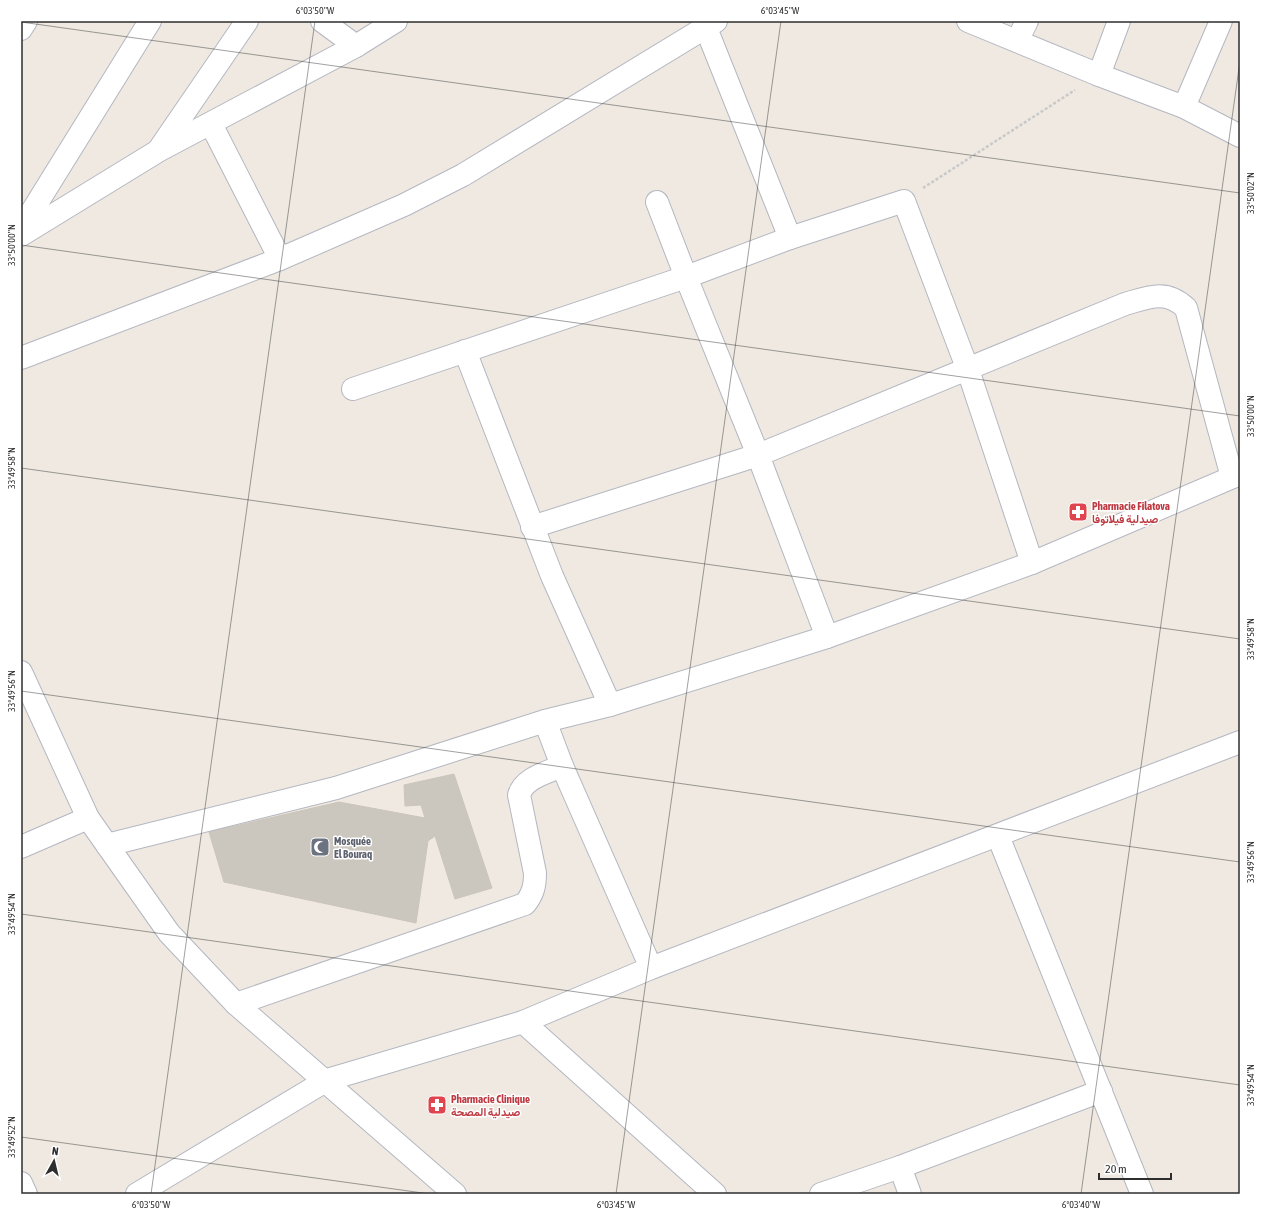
<svg xmlns="http://www.w3.org/2000/svg" width="1261" height="1215" font-family="'Asap Condensed',Vazirmatn,sans-serif">
	<rect width="100%" height="100%" fill="#efe9e1"/>
	<path fill="#cbc7bf" stroke="#cbc5ba" d="M454,774l38,114 -37,11 -20,-63 -7,5 -12,82 -192,-41 -15,-50 130,-30 86,16 -4,-13 -16,1 -1,-21z"/>
	<g fill="none" stroke-linecap="round" stroke-linejoin="round">
		<g stroke="#b4b7c1" stroke-width="24">
			<g id="minor">
				<path d="M322,21l34,25"/>
				<path d="M968,21l131,54 85,32 56,29"/>
				<path d="M706,28l84,210"/>
				<path d="M21,29l5,-8"/>
				<path d="M1017,41l10,-20"/>
				<path d="M1099,75l20,-54"/>
				<path d="M1184,107l37,-86"/>
				<path d="M211,124l69,135"/>
				<path d="M160,148l87,-127"/>
				<path d="M657,202l29,75 72,178 69,182"/>
				<path d="M21,229l129,-208"/>
				<path d="M21,235l137,-84 198,-105 40,-25"/>
				<path d="M465,351l87,225 58,129"/>
				<path d="M21,358l259,-99 124,-54 59,-30 253,-154"/>
				<path d="M353,389l333,-112 104,-39 114,-37 64,169 64,193"/>
				<path d="M532,527l226,-72 367,-151c24,-7 41,-15 61,4l46,169"/>
				<path d="M21,672l67,146 81,115 67,71 219,190"/>
				<path d="M545,721l17,45 89,202"/>
				<path d="M998,836l144,358"/>
				<path d="M107,845l229,-57 209,-67 65,-16 217,-68 205,-74 208,-89"/>
				<path d="M21,847l67,-29"/>
				<path d="M236,1004l289,-100c8,-10 10,-18 10,-31l-16,-78c5,-17 27,-22 43,-29"/>
				<path d="M523,1022l192,172"/>
				<path d="M900,1167l10,27"/>
				<path d="M21,1183l5,11"/>
				<path d="M137,1194l190,-114 196,-58 128,-54 589,-226"/>
				<path d="M821,1194l79,-27 201,-76"/>
			</g>
		</g>
		<path stroke="#c9c9c9" stroke-width="2.5" stroke-dasharray="3 2" stroke-linecap="butt" d="M923,188l152,-98"/>
		<use href="#minor" stroke="#fff" stroke-width="22"/>
	</g>
	<path fill="none" stroke="#2e2e2e" stroke-width="1" stroke-opacity="0.45" d="M21,22l1219,171M21,245l1219,171M21,468l1219,171M21,691l1219,171M21,914l1219,171M21,1137l409,57M151,1194l164,-1173M616,1194l165,-1173M1081,1194l159,-1133"/>
	<defs>
		<g id="pharmacy-square" transform="scale(1)"><rect x="-9" y="-9" width="18" height="18" rx="4" fill="#e0444e" stroke="#fff"/><path d="M-2-6h4v4h4v4h-4v4h-4v-4h-4v-4h4Z" fill="#fff"/></g>
		<g id="mosque-square" transform="scale(1)"><rect x="-9" y="-9" width="18" height="18" rx="4" fill="#6b7280" stroke="#fff"/><path d="M3.5-4.9A6 6 0 1 0 3.5 4.9A5 5 0 1 1 3.5-4.9Z" fill="#fff"/></g>
	</defs>
	<g fill-rule="evenodd">
		<use href="#pharmacy-square" x="1078" y="512"/>
		<use href="#mosque-square" x="320" y="847"/>
		<use href="#pharmacy-square" x="437" y="1105"/>
	</g>
	<g text-anchor="middle" dominant-baseline="central" stroke-width="3" stroke-linejoin="round" paint-order="stroke">
		<g font-size="11" font-weight="bold" fill="#be3a42" stroke="#fff" text-anchor="start">
			<text x="1092" y="506">Pharmacie Filatova<tspan x="1092" dy="13">صيدلية فيلاتوفا</tspan></text>
			<text x="451" y="1099">Pharmacie Clinique<tspan x="451" dy="13">صيدلية المصحة</tspan></text>
		</g>
		<g font-size="11" font-weight="bold" fill="#5b616d" stroke="#fff" text-anchor="start">
			<text x="334" y="841">Mosquée<tspan x="334" dy="13">El Bouraq</tspan></text>
		</g>
	</g>
	<rect width="1261" height="1215" fill="none" stroke="#ffffff" stroke-width="44"/>
	<g transform="translate(54 1161) rotate(8)" stroke="#ffffff" stroke-width="3" paint-order="stroke">
	<path d="M0-3L7 15L0 10L-7 15Z" fill="#2e2e2e"/>
	<text y="-6" font-size="11" font-weight="bold" text-anchor="middle" fill="#2e2e2e">N</text>
	</g>
	<path d="M1099 1173v6h72v-6" fill="none" stroke="#2e2e2e" stroke-width="2"/>
	<text x="1105" y="1173" font-size="12" fill="#2e2e2e" stroke="#ffffff" stroke-width="3" paint-order="stroke">20 m</text>
	<rect x="22" y="22" width="1217" height="1171" fill="none" stroke="#2e2e2e" stroke-width="1.5"/>
	<g font-size="10" text-anchor="middle" fill="#2e2e2e">
		<text x="315" y="14">6°03'50"W</text>
		<text x="780" y="14">6°03'45"W</text>
		<text transform="translate(1250 193) rotate(-90)" y="4">33°50'02"N</text>
		<text transform="translate(11 245) rotate(-90)" y="4">33°50'00"N</text>
		<text transform="translate(1250 416) rotate(-90)" y="4">33°50'00"N</text>
		<text transform="translate(11 468) rotate(-90)" y="4">33°49'58"N</text>
		<text transform="translate(1250 639) rotate(-90)" y="4">33°49'58"N</text>
		<text transform="translate(11 691) rotate(-90)" y="4">33°49'56"N</text>
		<text transform="translate(1250 862) rotate(-90)" y="4">33°49'56"N</text>
		<text transform="translate(11 914) rotate(-90)" y="4">33°49'54"N</text>
		<text transform="translate(1250 1085) rotate(-90)" y="4">33°49'54"N</text>
		<text transform="translate(11 1137) rotate(-90)" y="4">33°49'52"N</text>
		<text x="151" y="1208">6°03'50"W</text>
		<text x="616" y="1208">6°03'45"W</text>
		<text x="1081" y="1208">6°03'40"W</text>
	</g>
</svg>
